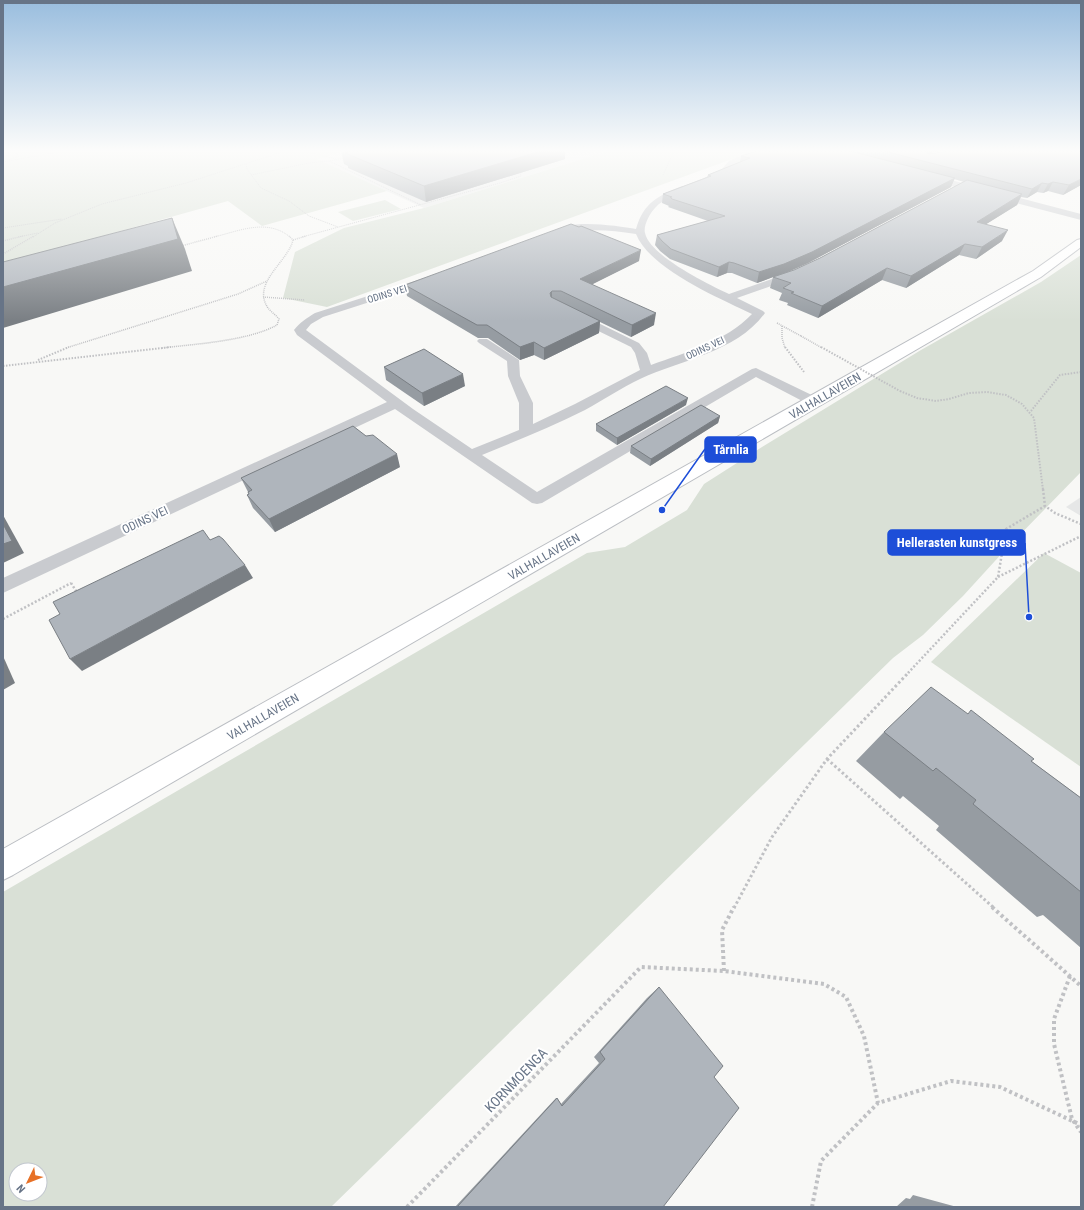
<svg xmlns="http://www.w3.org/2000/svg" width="1084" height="1210" font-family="'Roboto Condensed',sans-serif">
	<rect width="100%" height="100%" fill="#f8f8f6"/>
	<g fill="#e6e7e7">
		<path d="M346,151h262l-184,57 -108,-49z"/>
		<path d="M1081,497v19l-15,-9z"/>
	</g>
	<g fill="#d9e0d6" fill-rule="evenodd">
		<path d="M3,151h343l-29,8 70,32 -125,35 -34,-25 -225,63z"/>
		<path d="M608,151h146l-427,156 -44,-9 12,-46 49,-24 80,-20z"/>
		<path d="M385,200l16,9 -48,12 -15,-9z"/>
		<path d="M1081,255v217l-76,78 -42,46 -40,39 -30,23 -562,549h-328v-315l584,-339 38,-6 62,-37 17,-26 58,-37 159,-97 120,-68zM16,1170h24v24h-24z"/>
		<path d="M1044,553l37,20v194l-150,-105z"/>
	</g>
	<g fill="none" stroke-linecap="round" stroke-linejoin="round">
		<g stroke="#bbbec3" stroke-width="2">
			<path id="secondary" d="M1081,239v8l-40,30 -1028,598 -10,5v-31l1003,-563 27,-15 44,-31z"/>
		</g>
		<g stroke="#c0c1c4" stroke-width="1" stroke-dasharray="1 1" stroke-linecap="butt">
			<path d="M304,151l32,8"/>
			<path d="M345,158l-16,3 92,44"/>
			<path d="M9,160l10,-4 -4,-3 5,-2"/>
			<path d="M3,162l61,-11"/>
			<path d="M246,164l1,5 14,19 28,13 20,15 29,11"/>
			<path d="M251,175l58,-12 20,-2"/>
			<path d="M663,175l11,-24"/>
			<path d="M3,228l59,-9"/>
			<path d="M18,237l20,-4"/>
			<path d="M33,237l22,-14 47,-19 84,-21 99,-32"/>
			<path d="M214,237c25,-6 53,-19 76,0"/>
			<path d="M302,237l198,-54 21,-7 -1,-6"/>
		</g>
		<g stroke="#c0c1c4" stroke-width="1.5" stroke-dasharray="1 1" stroke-linecap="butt">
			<path d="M293,240l13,-4"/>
			<path d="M3,241l20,-5"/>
			<path d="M181,246l37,-10"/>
			<path d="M3,254l31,-18"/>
			<path d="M263,297l42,3"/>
			<path d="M777,323l24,13"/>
			<path d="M782,326v12l3,10"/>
			<path d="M66,348l172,-54 29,-13"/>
			<path d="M162,348c33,-4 86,-7 115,-23l2,-6c-3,-4 -8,-7 -11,-11 -17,-25 20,-46 25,-68l-4,-4"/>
		</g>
		<g stroke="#c0c1c4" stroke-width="2" stroke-dasharray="1.5 1.5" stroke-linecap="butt">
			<path d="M785,347l19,25"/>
			<path d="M38,360l31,-13"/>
			<path d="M3,366l168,-19"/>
			<path d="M900,391l17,7 19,3 13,-2 20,-6 18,-1 19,3 16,9 12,14 9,72"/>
			<path d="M1031,411l29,-36 21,-3"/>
		</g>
		<g stroke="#c0c1c4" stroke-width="2.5" stroke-dasharray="2 2" stroke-linecap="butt">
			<path d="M1043,489l2,17 10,7 26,11"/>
			<path d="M998,577l83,-41"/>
			<path d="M71,583l7,11"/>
			<path d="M3,619l68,-36"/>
			<path d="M908,673l90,-96 8,-48 39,-23"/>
		</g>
		<g stroke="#c0c1c4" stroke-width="3" stroke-dasharray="2.5 2.5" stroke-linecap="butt">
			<path d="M827,759l167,149"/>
			<path d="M734,908l38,-71 55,-78 82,-87"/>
		</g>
		<g stroke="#c0c1c4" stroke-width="4" stroke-dasharray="3 3" stroke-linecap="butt">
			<path d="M992,907l89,79"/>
			<path d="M724,971l-2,-41 12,-23"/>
			<path d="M1070,976l-16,43v25l18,75 9,13"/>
			<path d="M407,1207l234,-240 83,4 100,13 22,13 18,39 14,67"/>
			<path d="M812,1207l9,-46 57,-58 73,-22 49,6 81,38"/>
		</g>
		<g fill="#c9cbcf" fill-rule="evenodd">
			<path d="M762,151h13l-32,10 -8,4 -8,9 -16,6h-3l-4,-2 17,-8 8,-9 8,-4z"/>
			<path d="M682,186h6l1,2c-9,9 -25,9 -34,20 -5,5 -12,18 -10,25 5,23 63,51 84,61l60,-21h8l1,2 -1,2 -60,21 26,13 2,2c-28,39 -84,47 -125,66 -19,9 -37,21 -55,31 -34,17 -69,31 -103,45l55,37 215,-123 4,-1 64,31 2,3 -2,3h-10l-54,-28 -214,126 -5,1 -5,-1 -137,-94 -392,184v-15l384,-176 -90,-67 -3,-5c6,-8 13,-12 21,-17l109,-35h8l1,2 -1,2 -109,35 -12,7 -5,6 107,79 59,40 47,-19v-27l-11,-27 -1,-15 -28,-18 -2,-2 2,-2h8l32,21 1,16 13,27v21l42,-20 65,-34 -5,-17 -4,-6 -57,-28 -2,-2 2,-2h8l57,28 8,10 4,12c36,-13 74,-23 101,-51 -33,-16 -102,-45 -116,-80 -28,-4 -49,-6 -77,1l-5,-3c14,-14 64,-6 82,-3 8,-27 22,-33 46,-43z"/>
		</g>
		<path fill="#c9cbcf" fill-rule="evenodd" d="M924,173l157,41v6l-160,-42 -2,-2z"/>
		<use href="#secondary" fill="#fff" fill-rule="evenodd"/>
		<path stroke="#c0c1c4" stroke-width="1.5" stroke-dasharray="1 1" stroke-linecap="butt" d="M801,336l21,12"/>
		<path stroke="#c0c1c4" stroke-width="2" stroke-dasharray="1.5 1.5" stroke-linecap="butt" d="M821,347l79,44"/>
	</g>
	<g fill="#969ca2" fill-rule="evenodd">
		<path d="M341,151h224v8l-139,43 -78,-34v-2l-4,-2z"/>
		<path d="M756,151h186l-14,2 153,32 -18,10 -15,-4 -5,2 -6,-1 -10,6 -6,-1 -4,8 -31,19 16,17 -26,18 -17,-4 -53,33 -24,-8 -64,38 -31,-13 1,-2 -9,-3 3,-7 -12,-5 3,-11 -16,6 -25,-10h-5l-10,4 -47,-18 -10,-8 -5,-6 2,-10 51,-14 -37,-13 -3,-1 1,-1 -7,-3 1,-9 44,-17 1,-2 32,-13 1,-6zM954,179l10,3 -144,76 -26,12 -6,2 20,-9 143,-76z"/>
		<path d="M639,261l-47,23 62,41 -23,12 -31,-15 -1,11 -55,27 -10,-5 -14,5 -32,-22h-10l-71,-42 -2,-11z"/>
		<path d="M384,367l81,19 -41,20 -38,-26z"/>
		<path d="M686,405l-69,40 -21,-14v-7z"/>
		<path d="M720,416l-2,7 -68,43 -20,-13 1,-7z"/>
		<path d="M400,467l-125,65 -22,-24 -6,-13 2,-1 -8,-16z"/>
		<path d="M884,732l147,29 50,37v150l-38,-33 -6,2 -101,-87 3,-4 -36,-30 -3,3 -44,-38z"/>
		<path d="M659,987l55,90 -51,130h-208l101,-109h1l4,6 38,-41 -5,-6 53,-59z"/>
		<path d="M913,1195l44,12h-61l10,-9 4,1z"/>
	</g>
	<g fill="#7a7f84">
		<path d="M541,151h24v8l-139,43 -2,-16z"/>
		<path d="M922,151h20l-17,3z"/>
		<path d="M955,178l-4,9 -143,76 -27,12 -8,2 -16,6 2,-11z"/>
		<path d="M1081,179v6l-18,10 6,-10z"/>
		<path d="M1053,182l-5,9 -5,2 5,-9z"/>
		<path d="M1042,183l-5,9 -10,6 5,-9z"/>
		<path d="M1022,194l-5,11 -45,28 5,-11z"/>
		<path d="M172,218l13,31 7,22 -189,57v-41z"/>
		<path d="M1008,230l-6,11 -26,18 6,-12z"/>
		<path d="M965,244l-6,11 -53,33 5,-12z"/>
		<path d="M641,250l-2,11 -60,30 1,-12z"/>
		<path d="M729,262l-2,11 -10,4 2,-10z"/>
		<path d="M887,268l-5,12 -64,38 4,-12z"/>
		<path d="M552,291v11l-2,-9z"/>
		<path d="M656,313l-2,12 -23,12 1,-12z"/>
		<path d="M600,321l-1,12 -55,27v-12z"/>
		<path d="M534,342v13l-14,5v-13z"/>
		<path d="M463,374l2,12 -41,20 -2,-13z"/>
		<path d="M688,398l-2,7 -69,40v-7z"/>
		<path d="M720,416l-2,7 -68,43 1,-7z"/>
		<path d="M397,454l3,13 -125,65 -6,-13z"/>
		<path d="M3,515l21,38 -21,10z"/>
		<path d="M245,565l8,13 -171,93 -12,-12z"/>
		<path d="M3,656l12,27 -12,7z"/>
	</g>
	<g fill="#afb5bc" stroke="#7a7f84">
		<path d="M346,151h195l-117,35 -79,-33 3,-1z"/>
		<path d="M756,151h94l105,27 -143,74 -28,12 -25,8 -25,-9 -5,-1 -10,5 -48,-18 -9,-8 -5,-6 68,-19 -53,-17 -2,-2h2l-9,-3 48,-18 -3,-1 42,-17 -9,-2z"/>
		<path d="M884,151h41l4,3 19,-3h133v28l-12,6 -16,-3 -5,2 -6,-1 -10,6z"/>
		<path d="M967,180l55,14 -45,28 31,8 -26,17 -17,-3 -54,32 -24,-8 -65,38 -31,-13 3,-1 -11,-4 8,-5 -18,-6 21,-7 26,-12z"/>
		<path d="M172,218l6,21 -175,48v-25z"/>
		<path d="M571,224l8,3 2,-1 60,24 -61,29 76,34 -24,12 -71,-34h-9l-2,2 1,4 49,24 -56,27 -10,-6 -14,5 -33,-22h-10l-72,-40z"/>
		<path d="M424,349l39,25 -41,19 -38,-26z"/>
		<path d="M666,386l22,12 -71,40 -21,-14z"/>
		<path d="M701,405l19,11 -69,43 -20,-13z"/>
		<path d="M353,426l13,10 7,-1 24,19 -128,65 -22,-24 2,-1 -1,-2 4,-2 -11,-12z"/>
		<path d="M3,524l9,17 -9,3z"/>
		<path d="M203,530l7,10 9,-4 4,3 22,26 -175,94 -21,-39 11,-6 -7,-12z"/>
		<path d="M931,687l37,27 3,-4 63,49 -3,2 50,37v94l-108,-88 3,-4 -40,-32 -3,3 -49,-39z"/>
		<path d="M659,987l64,79 -9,11 25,31 -76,99h-206l100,-109 5,8 43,-47 -5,-7z"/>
	</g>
	<linearGradient id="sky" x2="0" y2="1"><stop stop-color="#99bdde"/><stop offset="0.47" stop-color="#fcfcfb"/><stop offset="1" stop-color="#fcfcfb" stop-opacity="0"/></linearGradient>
	<rect width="1084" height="321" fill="url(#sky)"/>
	<g text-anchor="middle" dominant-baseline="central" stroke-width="4" stroke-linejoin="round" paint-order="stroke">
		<g font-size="10" fill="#677487" stroke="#fff">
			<text transform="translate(387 294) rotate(-17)">ODINS VEI</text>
			<text transform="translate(705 348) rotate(-25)">ODINS VEI</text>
		</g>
		<g font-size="12" fill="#677487" stroke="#fff">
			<text transform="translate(825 396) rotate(-30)">VALHALLAVEIEN</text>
			<text transform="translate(145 520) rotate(-25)">ODINS VEI</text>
			<text transform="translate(544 557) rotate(-30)">VALHALLAVEIEN</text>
			<text transform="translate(263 717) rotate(-30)">VALHALLAVEIEN</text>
		</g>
		<g font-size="14" fill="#677487" stroke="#fff">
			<text transform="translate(516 1080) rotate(-46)">KORNMOENGA</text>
		</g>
	</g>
	<path fill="none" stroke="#1d4ed8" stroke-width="1.5" d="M662 510L705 449M1029 617L1025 543"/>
	<g fill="#1d4ed8" stroke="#fff" stroke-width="1.5">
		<circle cx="662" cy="510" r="4"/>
		<circle cx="1029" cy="617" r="4"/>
	</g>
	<g fill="#1d4ed8" stroke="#1d4ed8" stroke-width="1.5">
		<rect x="705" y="437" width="51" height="25" rx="4"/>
		<rect x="888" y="530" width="137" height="25" rx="4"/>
	</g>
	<g font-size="13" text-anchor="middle" font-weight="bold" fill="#fff">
		<text x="731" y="454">Tårnlia</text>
		<text x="957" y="547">Hellerasten kunstgress</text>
	</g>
	<rect width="1084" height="1210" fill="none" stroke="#677487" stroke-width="8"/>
	<g transform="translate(28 1182) rotate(227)"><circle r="19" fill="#ffffff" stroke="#c2c7cf"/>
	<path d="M0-3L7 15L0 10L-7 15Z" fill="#e77127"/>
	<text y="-6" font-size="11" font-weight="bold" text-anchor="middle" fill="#677487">N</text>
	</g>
</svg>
